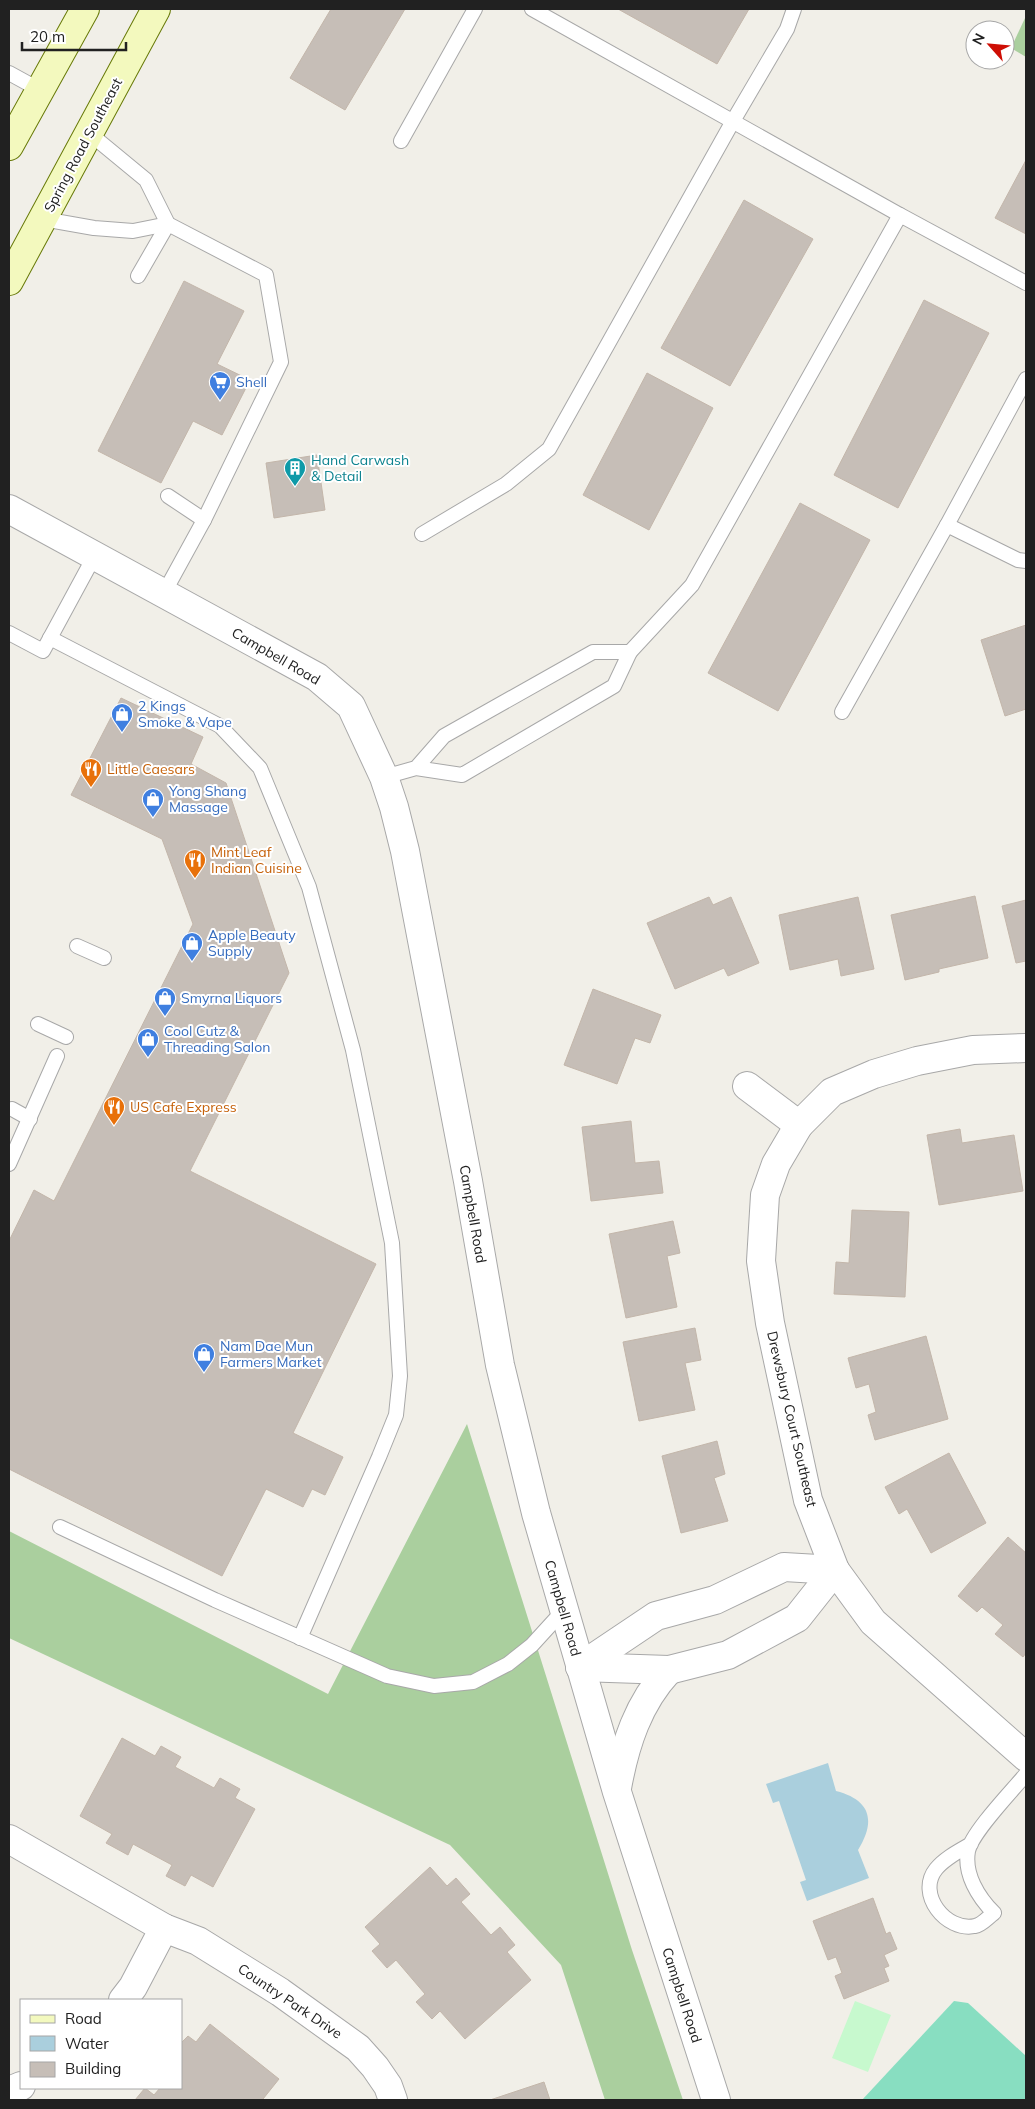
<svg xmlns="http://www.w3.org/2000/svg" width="1035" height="2109" font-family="Mulish,sans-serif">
	<rect width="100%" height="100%" fill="#f1efe8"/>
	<g fill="#aacf9e">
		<path d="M1026,16v41l-15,-9z"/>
		<path d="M467,1424l165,526 51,150h-78l-44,-135 -111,-120 -441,-207v-107l319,163z"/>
	</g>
	<path fill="#c7f9ce" d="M855,2001l36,14 -23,57 -36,-14z"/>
	<path fill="#88dec1" d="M954,2001l14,2 58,53v44h-164z"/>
	<path fill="#aacfdd" d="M828,1763l8,28c35,9 40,30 22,59l11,28 -62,23 -7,-19 6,-2 -27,-79 -6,2 -7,-19z"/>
	<g fill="#c6beb7" stroke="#c3b6aa">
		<path d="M331,9h74l-60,101 -55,-32z"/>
		<path d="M618,9h131l-32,55z"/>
		<path d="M1026,160v74l-31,-16z"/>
		<path d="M744,200l69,39 -83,147 -69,-38z"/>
		<path d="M184,281l60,30 -27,53 33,16 -28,55 -29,-14 -32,62 -63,-32z"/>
		<path d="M924,300l65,33 -91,175 -64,-33z"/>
		<path d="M647,373l66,35 -64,122 -66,-35z"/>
		<path d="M317,455l8,55 -51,8 -8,-55z"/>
		<path d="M800,503l70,37 -92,171 -70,-38z"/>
		<path d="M1026,625v84l-21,7 -24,-76z"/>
		<path d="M121,698l82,39 -12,27 35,19 63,190 -99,198 186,93 -83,169 50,24 -18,38 -13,-6 -9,18 -37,-18 -44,87 -213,-107v-228l25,-51 20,11 139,-277 -31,-85 -91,-44z"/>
		<path d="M975,896l13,62 -49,11v3l-34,8 -14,-65z"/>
		<path d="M709,897l4,8 18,-8 28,66 -31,13 -4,-8 -49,21 -28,-66z"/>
		<path d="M858,897l16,72 -33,7 -3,-17 -48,11 -11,-55z"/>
		<path d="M1026,900v61l-10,2 -14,-57z"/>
		<path d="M593,989l68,26 -11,28 -15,-5 -18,46 -53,-19z"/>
		<path d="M631,1121l4,42 24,-2 4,32 -72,8 -9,-74z"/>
		<path d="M960,1129l2,14 52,-8 9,56 -84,14 -12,-70z"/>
		<path d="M852,1210l57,2 -4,85 -71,-3 2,-32 13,1z"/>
		<path d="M673,1221l7,32 -13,3 10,51 -51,11 -17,-84z"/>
		<path d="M695,1328l6,32 -16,3 10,47 -56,11 -16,-79z"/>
		<path d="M926,1336l22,83 -73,21 -7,-25 8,-3 -7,-28 -13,4 -8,-30z"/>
		<path d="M717,1441l8,33 -11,4 14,43 -47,12 -19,-77z"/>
		<path d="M949,1453l37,70 -55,30 -24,-44 -8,5 -14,-27z"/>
		<path d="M1008,1537l18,16v100l-3,4 -28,-23 8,-9 -21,-18 -5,5 -19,-16z"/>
		<path d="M122,1738l33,18 6,-10 20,11 -6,10 39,21 6,-10 20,11 -5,9 20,11 -42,78 -22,-12 -6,11 -19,-10 6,-11 -39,-21 -5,11 -22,-12 6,-9 -32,-18z"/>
		<path d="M430,1867l17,19 9,-8 14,16 -9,8 30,33 9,-8 15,18 -8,7 24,28 -66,59 -25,-28 -8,8 -16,-17 9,-8 -29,-34 -9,8 -15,-17 8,-7 -15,-17z"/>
		<path d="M873,1898l13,36 4,-2 7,17 -13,6 5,11 -5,2 5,13 -45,18 -9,-23 7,-3 -6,-16 -8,3 -15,-39z"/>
		<path d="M210,2024l69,55 -16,20 2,1h-130l10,-12 9,7 6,-7h21v-45l7,-7 8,6z"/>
		<path d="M544,2082l6,18h-60z"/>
	</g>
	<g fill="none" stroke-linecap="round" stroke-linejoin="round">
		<g stroke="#a8a8a8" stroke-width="16">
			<g id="service">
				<path d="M532,9l368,206"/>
				<path d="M9,73l31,17"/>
				<path d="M89,133l57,47 22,44 98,51 15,87 -77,158 -40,73"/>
				<path d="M401,141l74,-132"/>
				<path d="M43,219l51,9 39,3 35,-7"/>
				<path d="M138,276l30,-52"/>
				<path d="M1026,379l-79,146 71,35 8,1"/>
				<path d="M168,496l36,24"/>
				<path d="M422,534l84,-50 43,-35 184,-328 54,-92 7,-20"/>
				<path d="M9,633l34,18 52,-96"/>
				<path d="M50,638l170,88 40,42 49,119 44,163 39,193 8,133 -4,39 -17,42 -79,181"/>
				<path d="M630,652l62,-67 208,-370 126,68"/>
				<path d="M842,712l105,-187"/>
				<path d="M384,777l32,-9 46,7 152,-89 16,-34h-37l-149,84 -28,32"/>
				<path d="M77,946l27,12"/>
				<path d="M38,1024l28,13"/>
				<path d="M12,1109l18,10"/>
				<path d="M9,1164l48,-108"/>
				<path d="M60,1527l155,73 172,76 47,10 39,-4 35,-18 24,-19 31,-34"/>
				<path d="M971,1844c-12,7 -26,14 -35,25 -20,25 10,63 39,57 7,-1 13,-9 19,-13 -16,-16 -30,-39 -26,-62 4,-19 45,-61 58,-77"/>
			</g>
		</g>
		<g stroke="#a8a8a8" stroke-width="30">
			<g id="minor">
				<path d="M1026,1048l-53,2 -56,11 -43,13 -42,18 -33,33 -23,39 -11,31 -4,66 9,62 38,177 27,70 38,52 153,135"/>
				<path d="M747,1086l52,39"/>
				<path d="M580,1667l89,3 59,-15 69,-37 38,-48"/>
				<path d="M580,1667l76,-51 59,-16 69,-33 51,3"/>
				<path d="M9,1839l155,89 34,13 82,51 78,56 17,19 13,19 5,14"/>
				<path d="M123,2000l10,-13 31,-59"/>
				<path d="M9,2091l12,-5"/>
			</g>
		</g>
		<g stroke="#a8a8a8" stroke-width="30">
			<g id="tertiary">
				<path d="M9,509l308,168 34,29 33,71 10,30 11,44 63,330 32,184 36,148 81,279 99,308"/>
				<path d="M617,1788c8,-44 21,-85 52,-118"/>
			</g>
		</g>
		<g stroke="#677907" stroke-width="30">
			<g id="secondary">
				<path d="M9,146l76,-137"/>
				<path d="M9,281l147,-272"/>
			</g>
		</g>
		<use href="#service" stroke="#fff" stroke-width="14"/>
		<use href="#minor" stroke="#fff" stroke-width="28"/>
		<use href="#tertiary" stroke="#fff" stroke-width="28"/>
		<use href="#secondary" stroke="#f3f9be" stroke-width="28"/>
	</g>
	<defs>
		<g id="supermarket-pin" transform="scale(1.125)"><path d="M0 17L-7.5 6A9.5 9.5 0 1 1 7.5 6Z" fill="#3f7fe0" stroke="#fff"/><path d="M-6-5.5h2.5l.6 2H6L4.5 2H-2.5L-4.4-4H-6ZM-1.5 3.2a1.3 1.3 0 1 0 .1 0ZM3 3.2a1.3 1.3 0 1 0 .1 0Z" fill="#fff"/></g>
		<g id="building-pin" transform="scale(1.125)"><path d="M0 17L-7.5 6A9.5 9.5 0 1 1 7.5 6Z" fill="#0f9aa8" stroke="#fff"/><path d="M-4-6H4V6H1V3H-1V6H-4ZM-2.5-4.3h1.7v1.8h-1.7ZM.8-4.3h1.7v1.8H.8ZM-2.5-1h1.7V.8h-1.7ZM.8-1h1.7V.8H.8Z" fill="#fff"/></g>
		<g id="shop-pin" transform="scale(1.125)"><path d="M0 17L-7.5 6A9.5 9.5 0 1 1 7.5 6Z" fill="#3f7fe0" stroke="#fff"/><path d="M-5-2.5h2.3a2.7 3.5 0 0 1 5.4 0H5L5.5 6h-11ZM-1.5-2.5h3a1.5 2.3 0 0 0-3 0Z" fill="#fff"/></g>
		<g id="restaurant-pin" transform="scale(1.125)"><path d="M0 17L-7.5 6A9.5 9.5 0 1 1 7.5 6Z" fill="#e8710a" stroke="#fff"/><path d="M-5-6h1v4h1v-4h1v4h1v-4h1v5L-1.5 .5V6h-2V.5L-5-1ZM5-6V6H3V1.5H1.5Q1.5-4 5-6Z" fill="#fff"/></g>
	</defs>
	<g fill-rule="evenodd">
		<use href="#supermarket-pin" x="220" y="382"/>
		<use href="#building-pin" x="295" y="468"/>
		<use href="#shop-pin" x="122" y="714"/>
		<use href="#restaurant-pin" x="91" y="769"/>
		<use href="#shop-pin" x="153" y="799"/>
		<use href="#restaurant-pin" x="195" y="860"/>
		<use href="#shop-pin" x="192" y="943"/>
		<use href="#shop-pin" x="165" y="998"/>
		<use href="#shop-pin" x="148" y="1039"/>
		<use href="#restaurant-pin" x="114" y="1107"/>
		<use href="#shop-pin" x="204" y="1354"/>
	</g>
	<g text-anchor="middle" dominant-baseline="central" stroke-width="4" stroke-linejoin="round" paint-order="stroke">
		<g font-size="14" fill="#212121" stroke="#fff">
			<text transform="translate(83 145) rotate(-62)">Spring Road Southeast</text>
			<text transform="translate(276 656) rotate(30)">Campbell Road</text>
			<text transform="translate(473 1214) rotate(80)">Campbell Road</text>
			<text transform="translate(792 1419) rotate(77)">Drewsbury Court Southeast</text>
			<text transform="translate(563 1608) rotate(74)">Campbell Road</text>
			<text transform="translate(682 1995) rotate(72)">Campbell Road</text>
			<text transform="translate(290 2001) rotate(34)">Country Park Drive</text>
		</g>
		<g font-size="14" fill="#366cbe" stroke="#fff" text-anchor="start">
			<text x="236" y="382">Shell</text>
			<text x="138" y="706">2 Kings<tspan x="138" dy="16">Smoke &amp; Vape</tspan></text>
			<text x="169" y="791">Yong Shang<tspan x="169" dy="16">Massage</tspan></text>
			<text x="208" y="935">Apple Beauty<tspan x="208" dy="16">Supply</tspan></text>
			<text x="181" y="998">Smyrna Liquors</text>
			<text x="164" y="1031">Cool Cutz &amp;<tspan x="164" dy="16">Threading Salon</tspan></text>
			<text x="220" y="1346">Nam Dae Mun<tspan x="220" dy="16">Farmers Market</tspan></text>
		</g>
		<g font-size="14" fill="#0d838f" stroke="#fff" text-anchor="start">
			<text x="311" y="460">Hand Carwash<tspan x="311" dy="16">&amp; Detail</tspan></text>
		</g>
		<g font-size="14" fill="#c56008" stroke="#fff" text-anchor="start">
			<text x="107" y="769">Little Caesars</text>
			<text x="211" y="852">Mint Leaf<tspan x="211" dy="16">Indian Cuisine</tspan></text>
			<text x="130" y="1107">US Cafe Express</text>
		</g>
	</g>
	<rect width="1035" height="2109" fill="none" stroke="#212121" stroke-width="20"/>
	<rect x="20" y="1999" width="162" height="90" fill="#ffffff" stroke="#a6a6a6"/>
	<rect x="30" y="2015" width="25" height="8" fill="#f3f9be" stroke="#a6a6a6"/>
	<text x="65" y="2024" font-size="15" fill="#212121">Road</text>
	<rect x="30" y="2036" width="25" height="15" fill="#aacfdd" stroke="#a6a6a6"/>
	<text x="65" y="2049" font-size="15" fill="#212121">Water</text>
	<rect x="30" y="2062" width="25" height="15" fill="#c6beb7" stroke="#a6a6a6"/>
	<text x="65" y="2074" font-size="15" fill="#212121">Building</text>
	<g transform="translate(990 45) rotate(297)"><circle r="24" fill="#ffffff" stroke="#a6a6a6"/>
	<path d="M0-4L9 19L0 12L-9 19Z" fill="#ce0e04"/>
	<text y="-8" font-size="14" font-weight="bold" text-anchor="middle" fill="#212121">N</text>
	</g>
	<path d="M22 42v8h104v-8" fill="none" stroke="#212121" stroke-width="2.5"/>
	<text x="30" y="42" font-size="15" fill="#212121" stroke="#ffffff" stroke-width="4" paint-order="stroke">20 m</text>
</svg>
